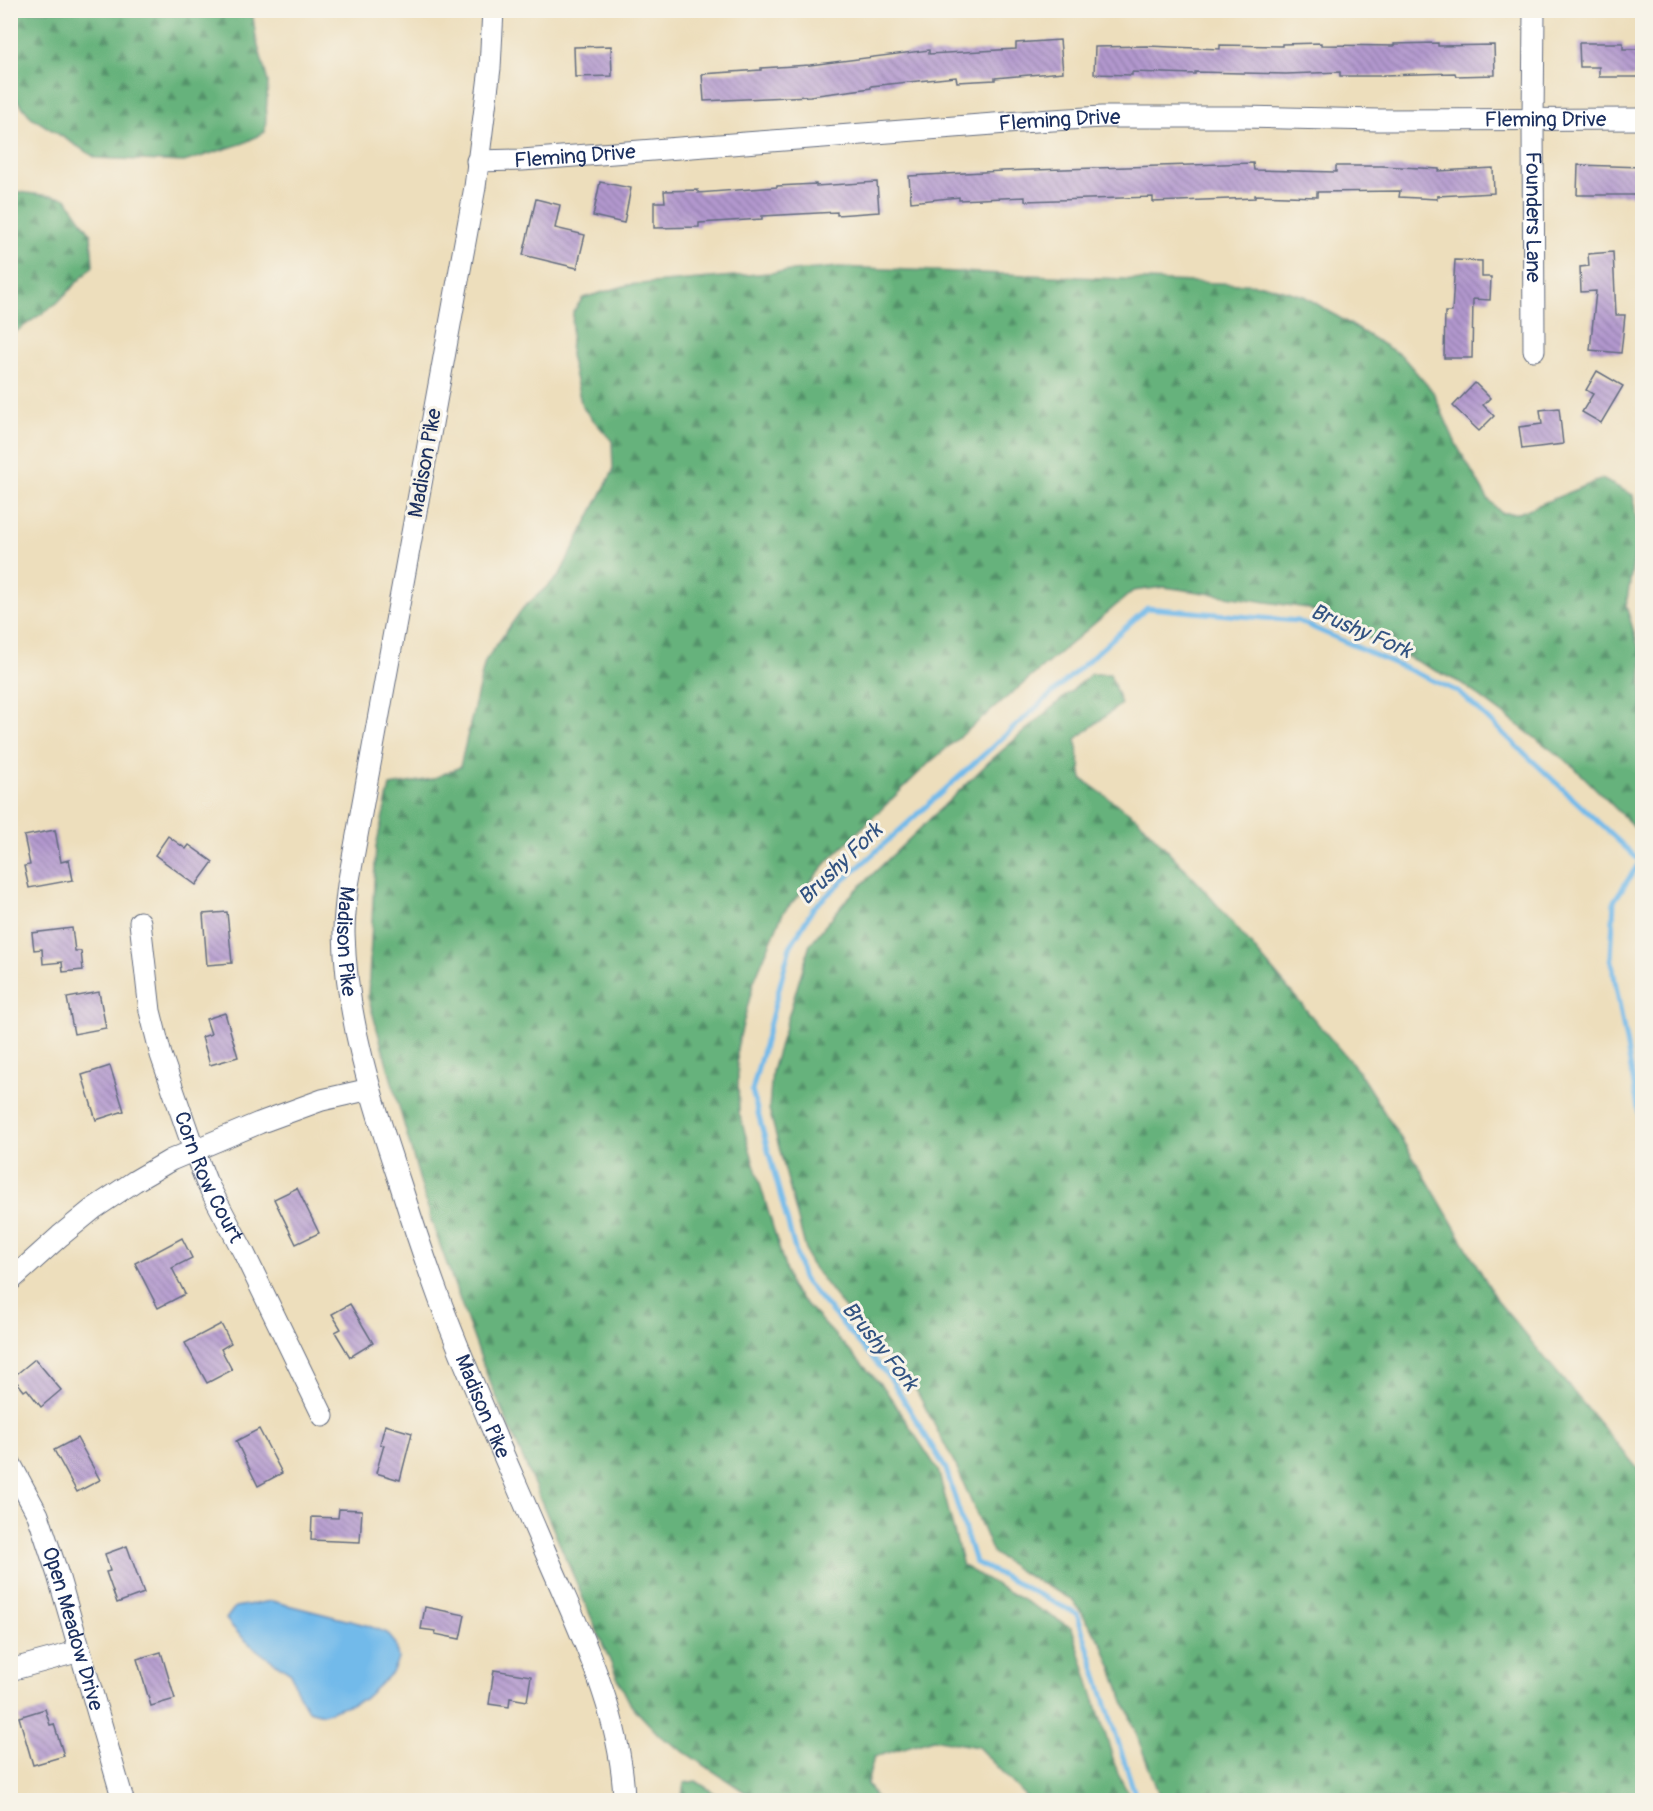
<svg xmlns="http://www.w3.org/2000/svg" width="1653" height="1811" font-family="Pangolin,sans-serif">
	<defs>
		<pattern id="forest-firs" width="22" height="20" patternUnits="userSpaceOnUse" patternTransform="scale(1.5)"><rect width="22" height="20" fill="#66b27c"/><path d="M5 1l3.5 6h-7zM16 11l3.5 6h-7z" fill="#539169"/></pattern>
		<pattern id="building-back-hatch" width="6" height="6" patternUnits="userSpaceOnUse" patternTransform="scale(1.5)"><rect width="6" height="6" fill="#b298ce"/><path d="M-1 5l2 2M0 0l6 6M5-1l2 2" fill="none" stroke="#907caa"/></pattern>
	</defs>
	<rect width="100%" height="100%" fill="#f7f3e8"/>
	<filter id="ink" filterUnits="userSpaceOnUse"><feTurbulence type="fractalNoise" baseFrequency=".0167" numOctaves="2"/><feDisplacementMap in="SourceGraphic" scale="12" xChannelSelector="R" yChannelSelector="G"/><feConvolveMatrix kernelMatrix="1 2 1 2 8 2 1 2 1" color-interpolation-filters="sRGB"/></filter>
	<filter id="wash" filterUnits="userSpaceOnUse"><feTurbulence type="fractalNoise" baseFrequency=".008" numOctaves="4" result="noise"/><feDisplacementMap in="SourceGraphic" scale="24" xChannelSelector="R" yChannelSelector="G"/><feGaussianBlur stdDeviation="1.35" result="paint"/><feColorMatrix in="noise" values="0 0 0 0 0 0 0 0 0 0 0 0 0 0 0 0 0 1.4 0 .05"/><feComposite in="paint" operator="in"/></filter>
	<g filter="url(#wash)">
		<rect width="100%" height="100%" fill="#eddebc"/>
		<g fill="url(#forest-firs)" stroke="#40706d" stroke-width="1.5">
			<path d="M10,11h242l4,27 12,44 -3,50 -21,11 -60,19 -88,-4 -65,-41 -20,-24z"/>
			<path d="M11,191l55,7 25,36 2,32 -36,37 -46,32z"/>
			<path d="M839,267l426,18 39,11 98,60 31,36 24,54 31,53 13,14h18l83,-34 31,16 5,38 -12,73 14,46 2,2v181l-69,-69 -112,-83 -154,-75 -143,-21 -31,4 -204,172 -99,96 -47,54 -29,68 -17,67 2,65 52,175 94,101 53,81 25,96 109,62 46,146 14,26h-103l-51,-53 -45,-8 -59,18 -7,27 11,16h-121l-97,-64 -29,-31 -15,-30 -129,-300 -56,-155 -63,-223 8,-151 14,-60 42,-7 28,-12 25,-106 38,-53 36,-32 54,-105 -1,-30 -30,-34 -12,-52 3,-43 10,-14 45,-13z"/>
			<path d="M1091,674h19l11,30 -45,35 6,40 56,40 63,67 157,185 66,104 75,128 143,171v326h-479l-4,-5 -56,-150 -30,-45 -49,-26 -31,-21 -36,-85 -42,-80 -73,-83 -33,-43 -40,-153 3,-38 38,-127 37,-45 143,-138z"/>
			<path d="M696,1781l29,19h-40l-3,-4 2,-13z"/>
		</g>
		<path fill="#72baea" stroke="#4674a4" stroke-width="1.5" d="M272,1601l94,24 21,8 9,11 2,15 -6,14 -28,26 -41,15 -15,-4 -12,-21 -5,-16c-24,-15 -48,-31 -65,-54l9,-12z"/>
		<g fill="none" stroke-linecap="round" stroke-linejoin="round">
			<g stroke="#72baea" stroke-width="5">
				<path d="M1640,862l-26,39 -3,57 31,172"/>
				<path d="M1137,1800l-60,-186 -102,-52 -29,-93 -55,-90 -88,-100 -51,-188 38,-144 24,-40 333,-299 151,13 161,71 183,171"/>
			</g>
		</g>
		<g id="blocks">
			<g fill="url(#building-back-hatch)">
				<path d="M1060,40l3,32 -68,6v2l-38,2 -1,-5 -85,9v2l-61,8 -106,5 -2,-27 59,-4v-2l49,-3 119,-15v4l87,-5v-6z"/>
				<path d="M1321,43v2l73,1v-2l44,-1v3l56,-1 1,30 -39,1 -1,-3 -72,2v1h-43v-4l-54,2 -91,-2v2l-63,-2v3l-38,-1 1,-27 52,-1 73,3v-4l62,1v-2z"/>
				<path d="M1579,43h44v6h19v28h-43v-10h-19z"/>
				<path d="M611,46l1,30 -37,1 -1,-30z"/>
				<path d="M1253,163l1,7 82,2v-6h46l57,3v2l54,-3 1,25 -57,3v3l-38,-2 1,-6 -83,1v5l-62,-2v3l-102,4v-5l-128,4v-4l-66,3v-3l-48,5 -2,-26 93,-5z"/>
				<path d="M1578,165l64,2v28h-65z"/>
				<path d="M600,182l31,6 -7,35 -31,-7z"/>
				<path d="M877,182l2,30 -42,3v-3l-75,4v3l-63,4v4l-45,1v-26h11l-1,-11 34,-1v3l79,-6v-1l39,-2v2z"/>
				<path d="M536,199l24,6 -5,23 30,7 -8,33 -54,-13z"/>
				<path d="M1613,252l3,63h9l-4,38 -31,-3 6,-59 -15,1 -1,-25 9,-1 -1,-12z"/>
				<path d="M1455,260l27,1v16h9l-1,23 -17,-1 -1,59h-28l1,-46h7z"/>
				<path d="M1597,371l26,15 -22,37 -19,-11 11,-18 -7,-4z"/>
				<path d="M1475,383l15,15 -7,7 11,11 -15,15 -26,-25z"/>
				<path d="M1559,408l4,36 -41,5 -3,-22 23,-3 -2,-14z"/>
				<path d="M55,830l6,32 8,-2 4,20 -44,8 -5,-22 6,-1 -6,-29z"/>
				<path d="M168,836l18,13 3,-4 24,17 -17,23 -41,-30z"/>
				<path d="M227,912l5,51 -25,2 -4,-51z"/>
				<path d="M72,928l3,23h6l2,19 -20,2 -1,-10 -19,2 -1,-15 -8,1 -2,-17z"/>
				<path d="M99,992l7,36 -32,6 -7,-36z"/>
				<path d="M225,1013l13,44 -28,8 -8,-28 9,-3 -5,-15z"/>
				<path d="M110,1066l14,45 -28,9 -14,-45z"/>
				<path d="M297,1188l22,45 -23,11 -22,-45z"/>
				<path d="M182,1238l10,20 -20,10 13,26 -27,14 -23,-45z"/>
				<path d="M350,1304l23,39 -23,14 -15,-25 6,-3 -9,-15z"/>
				<path d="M221,1324l10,19 -10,6 11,21 -25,13 -22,-40z"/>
				<path d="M35,1359l26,31 -20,17 -14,-18 -3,2 -11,-14z"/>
				<path d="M385,1425l27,8 -12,47 -24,-7 8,-28 -4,-1z"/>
				<path d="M259,1429l23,44 -24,13 -22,-45z"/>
				<path d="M77,1438l23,42 -23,12 -23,-42z"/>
				<path d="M339,1509l23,1 -2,32 -49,-2 1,-23 26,1z"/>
				<path d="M127,1546l17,47 -27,10 -11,-31 4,-1 -5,-17z"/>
				<path d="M425,1607l40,8 -5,24 -25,-5 1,-3 -15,-2z"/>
				<path d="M161,1652l14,47 -24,7 -14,-47z"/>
				<path d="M494,1670l37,6 -4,25 -17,-3 -1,9 -20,-3z"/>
				<path d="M45,1709l5,16 4,-1 10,32 -31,9 -14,-48z"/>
			</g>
		</g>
	</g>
	<g filter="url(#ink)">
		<use href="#blocks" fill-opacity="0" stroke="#646c7f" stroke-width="1.5"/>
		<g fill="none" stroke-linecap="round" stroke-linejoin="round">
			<g stroke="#646c7f" stroke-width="23">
				<g id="minor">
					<path id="s1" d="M493,10l-3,58 -15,119 -127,698c-2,16 -4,32 -4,48 2,86 29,170 56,250 12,38 25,77 39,115 31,83 68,164 103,246 34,80 80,168 82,256"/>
					<path id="s2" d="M1534,10l-1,110 1,230"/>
					<path id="s3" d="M477,161l45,-1 498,-38 82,-5h140l136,3 264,-1"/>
					<path id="s4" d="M140,922l10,89 11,44 33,95 12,31 38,72 79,163"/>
					<path d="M10,1281l50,-45 33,-27 42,-28 36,-21 88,-37 63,-23 48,-11"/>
					<path id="s5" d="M10,1463l28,52 20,60 65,225"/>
					<path d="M10,1670l70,-19"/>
				</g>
			</g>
			<use href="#minor" stroke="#fff" stroke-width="21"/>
		</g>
	</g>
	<g text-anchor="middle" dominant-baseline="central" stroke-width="6" stroke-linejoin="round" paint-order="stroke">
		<g font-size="21" fill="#1b2f5e" stroke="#f7f3e8">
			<text stroke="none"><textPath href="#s3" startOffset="1070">Fleming Drive</textPath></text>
			<text stroke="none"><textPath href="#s3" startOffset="584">Fleming Drive</textPath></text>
			<text stroke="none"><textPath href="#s3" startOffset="98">Fleming Drive</textPath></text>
			<text stroke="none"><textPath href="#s2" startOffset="207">Founders Lane</textPath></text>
			<text transform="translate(425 463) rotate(-80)">Madison Pike</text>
			<text stroke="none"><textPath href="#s1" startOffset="944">Madison Pike</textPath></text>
			<text stroke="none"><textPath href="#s4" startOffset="266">Corn Row Court</textPath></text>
			<text stroke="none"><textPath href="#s1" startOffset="1431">Madison Pike</textPath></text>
			<text stroke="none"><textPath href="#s5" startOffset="178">Open Meadow Drive</textPath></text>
		</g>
		<g font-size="22" font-style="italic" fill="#315281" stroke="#f7f3e8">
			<text transform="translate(1361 631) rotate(23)">Brushy Fork</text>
			<text transform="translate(840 864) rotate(-44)">Brushy Fork</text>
			<text transform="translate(880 1346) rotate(51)">Brushy Fork</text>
		</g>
	</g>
	<rect width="1653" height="1811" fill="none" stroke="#f7f3e8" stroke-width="36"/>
</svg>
